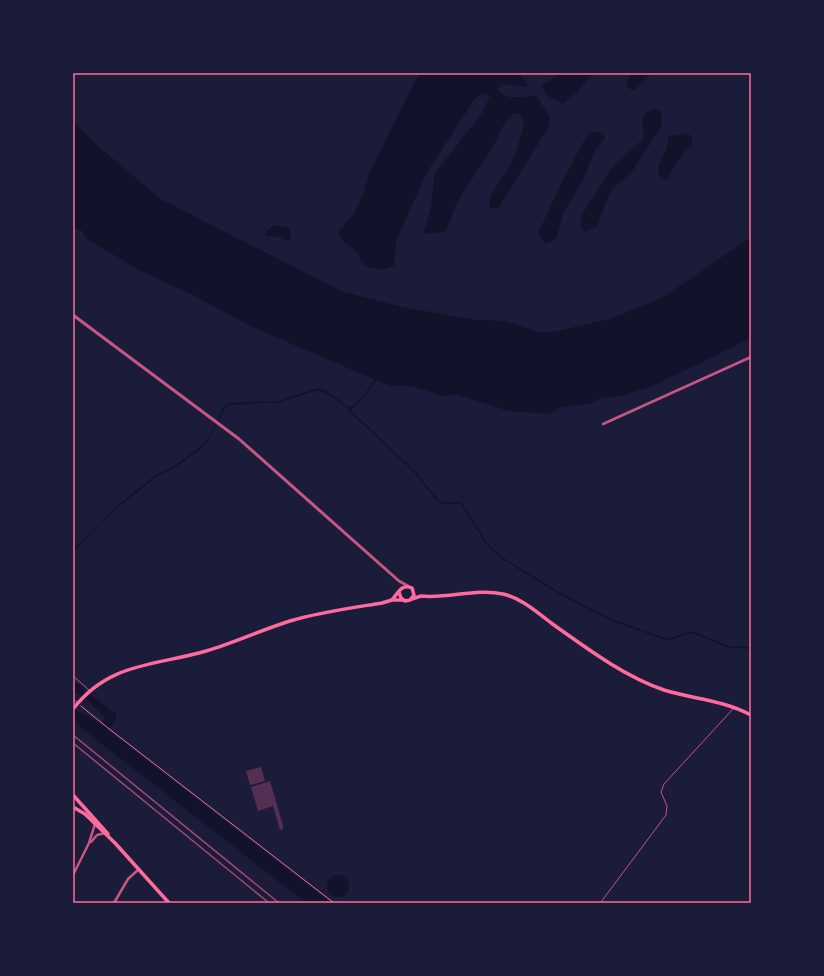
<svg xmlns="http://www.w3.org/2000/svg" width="824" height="976" font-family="Karla,sans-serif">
	<rect width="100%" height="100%" fill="#1b1b3a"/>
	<g fill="#12122b">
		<path d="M421,73h95l5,3 7,9 -1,2 -24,-3 -5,4c5,15 26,7 38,8l14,21 -2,11 -49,79 -6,2 -4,-3 1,-10 20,-30 8,-19 6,-24 -4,-9 -4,-1 -6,3 -6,8 -10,21 -37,57 -11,29 -18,3 -4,-1 7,-25 3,-30 2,-6 46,-59 8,-17 -8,-3 -8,7 -47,72 -31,69 -2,24c-7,6 -27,6 -33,-3 -2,-4 -1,-7 -5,-11 -5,-5 -11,-7 -15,-12l-2,-8 15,-17 10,-22 4,-16 48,-97z"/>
		<path d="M560,73h33l-17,20 -13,11 -17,-9 -4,-9z"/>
		<path d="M631,73h21l-18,17 -4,-1 -4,-4z"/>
		<path d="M654,108l6,3 2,4 -1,12 -30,46 -18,15 -8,16 -8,23 -13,5 -4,-7 3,-12 31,-48 27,-24 3,-6 -2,-9 2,-11z"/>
		<path d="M73,121l26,26 63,53 182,92 62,16 71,12 29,1 29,10 14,2 64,-15 52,-22 86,-59v101l-98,48 -33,10 -19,2 -12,6 -29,3 -10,7 -41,-3 -53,-17 -12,3 -16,-6 -18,-5h-20l-138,-59 -59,-32 -52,-24 -54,-32 -5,-8 -9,-4z"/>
		<path d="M592,132l11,1 2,4 -11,15 -9,24 -22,38 -6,23 -4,4 -8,3 -6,-9 1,-6 22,-47 24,-45z"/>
		<path d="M688,133l4,6v6l-9,9 -11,15 -5,11h-5c-7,-11 -2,-18 3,-28 3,-4 2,-11 4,-16z"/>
		<path d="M274,225l15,3 2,8 -1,3 -5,2 -5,-4 -14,-1 -1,-4z"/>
		<path d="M314,389c13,-3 24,12 34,18l6,-2 13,-13v2l-15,15h-3l-19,-14 -12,-5 -37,12 -52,3 -4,3 -6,12 -1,-1 5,-12 5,-4 51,-2z"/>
		<path d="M216,424l-2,7 -13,18 -27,19 -18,9 -41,33 -20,18 -22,25 2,-5c23,-25 49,-49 77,-70 6,-5 14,-8 21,-12 19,-11 34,-22 43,-42z"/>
		<path d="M73,681l11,8v3l13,7 17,14 2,-2v9l-6,8 -2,-1 -2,2 225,174h-25l-226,-176 -7,-9v-9l17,8 14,10 2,-2 -3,-2 2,-5 -18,-19 -14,-8z"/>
		<circle cx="338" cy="886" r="11"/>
	</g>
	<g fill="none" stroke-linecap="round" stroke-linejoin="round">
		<g stroke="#12122b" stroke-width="1.5">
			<path d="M367,392l9,-14"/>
			<path d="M348,409l66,62 23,29 5,3h19l26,41 12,12 55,34 39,21 24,11 49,17 9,-1 6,-3 11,-3 37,15 22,1"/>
		</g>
	</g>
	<g fill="#542f53">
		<path d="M261,767l4,14 -15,4 -4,-14z"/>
		<path d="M270,781l13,44v4l-3,1 -7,-24 -15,5 -7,-24z"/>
	</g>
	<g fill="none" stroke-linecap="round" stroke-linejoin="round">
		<path stroke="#ff6b9d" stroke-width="1" d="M81,706l27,22 226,175"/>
		<g stroke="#c65784" stroke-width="1">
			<path d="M73,676l16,14"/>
			<path d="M73,699l4,3"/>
			<path d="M601,902l65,-87 1,-9 -6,-14 3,-8 69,-75"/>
		</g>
		<g stroke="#c65784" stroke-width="2.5">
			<path d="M603,424l148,-67"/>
			<path d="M91,842l6,-7 8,-2"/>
			<path d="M73,875l16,-32 6,-19"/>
			<path d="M114,903l14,-24 11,-10"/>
		</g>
		<path stroke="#c65784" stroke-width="3" d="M73,315l166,124 160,142 9,5"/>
		<g stroke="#ff6b9d" stroke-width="3.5">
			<path d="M412,599l9,-3c27,3 55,-8 82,-2 19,4 36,20 51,31 35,25 70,51 110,65 29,9 59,10 87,25"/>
			<path d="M392,600c6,-7 10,-17 20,-12l2,7 -4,5 -5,1 -4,-3 -2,-6"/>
			<path d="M73,709c36,-47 82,-43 133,-58 28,-8 55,-21 84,-30 30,-9 61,-13 92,-18l10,-3h11"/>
		</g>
		<g stroke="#ff6b9d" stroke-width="3.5">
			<path d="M73,795l35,39"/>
			<path d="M73,807l12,7 30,29 54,60"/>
		</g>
		<g stroke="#a44b75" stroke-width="1.5">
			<path d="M73,735l206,168"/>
			<path d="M73,743l196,160"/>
		</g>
	</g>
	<rect width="824" height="976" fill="none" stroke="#1b1b3a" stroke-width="148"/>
	<rect x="74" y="74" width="676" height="828" fill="none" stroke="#ff6b9d" stroke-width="1.5"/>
</svg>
